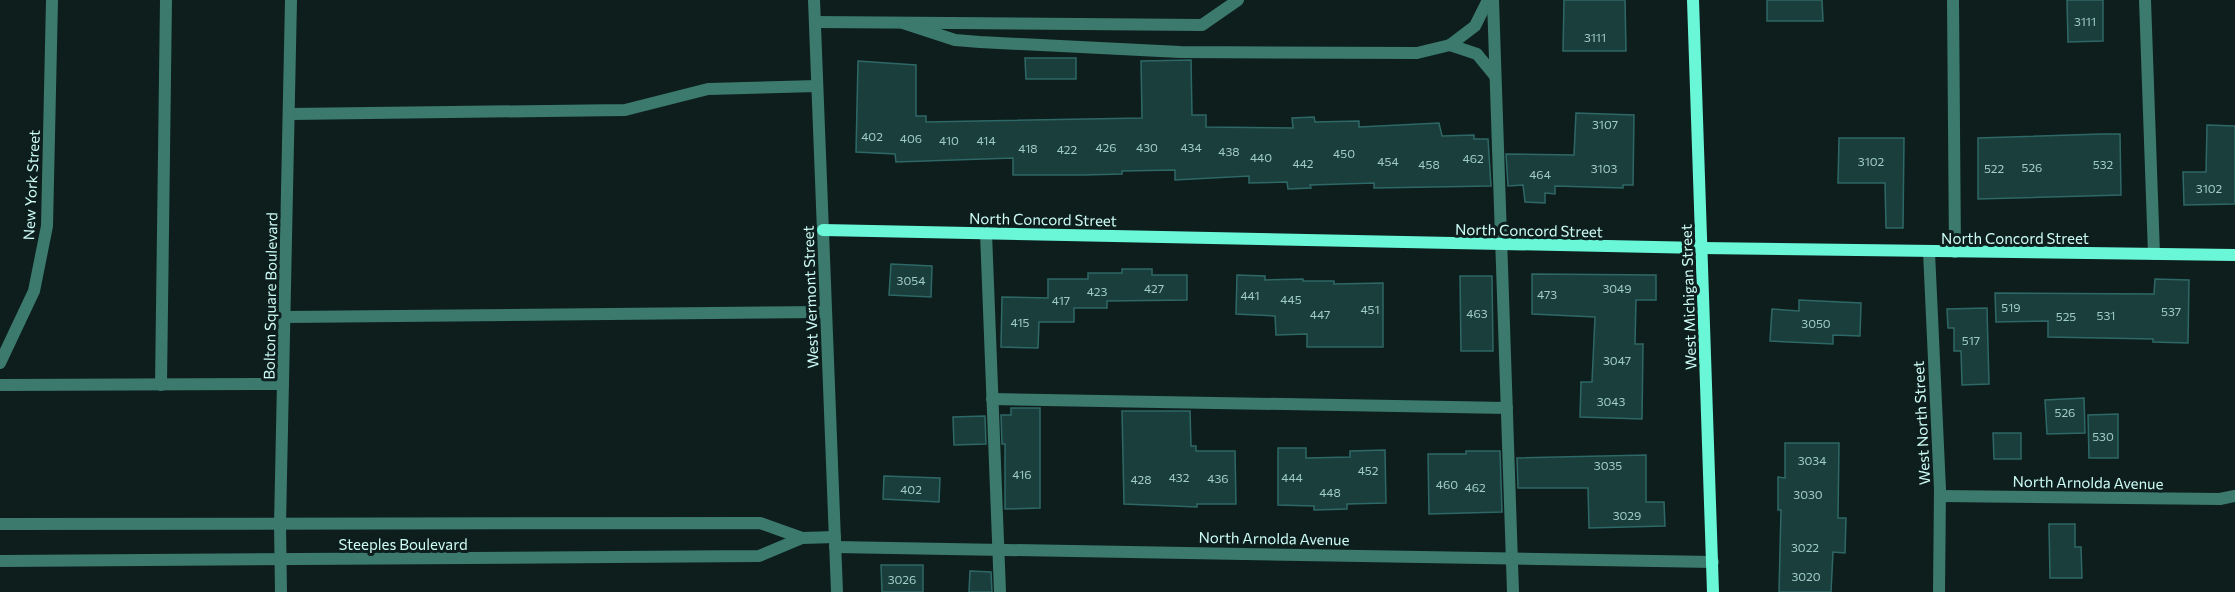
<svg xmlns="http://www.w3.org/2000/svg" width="2235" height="592" font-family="Commissioner,sans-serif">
	<rect width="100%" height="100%" fill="#0d1e1d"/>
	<g fill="#1a3e3c" stroke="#2e6866" stroke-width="1.5">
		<path d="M1564,0h61l1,51h-63z"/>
		<path d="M1767,0h55l1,21h-56z"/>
		<path d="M2067,0h36v41l-35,1z"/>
		<path d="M1025,58h51v21h-50z"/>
		<path d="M1191,60l1,55h14v12l87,1 -1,-10 22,-1 1,5 44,-1v6l80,-4 3,13 32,-1v4h14l3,47 -117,2v-5l-64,2 1,3 -23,1 -1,-7 -38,1v-7l-74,4v-10l-53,1v3l-39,1h-70v-17l-117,4 -1,-8 -39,-2 2,-91 58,4v51h10v6l216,-4 -1,-57z"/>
		<path d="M1576,113l58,2 -1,70h-10v3l-68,-2v8l-10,-1v10l-20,-1 -2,-17 -15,1 -2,-32 68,1z"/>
		<path d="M2207,125l28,1v78l-51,1 -1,-33h23z"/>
		<path d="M2101,134h19l1,61 -143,4v-61z"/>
		<path d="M1839,138h65l-1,90h-17l-1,-45h-47z"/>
		<path d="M891,264l41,2 -1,31 -42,-2z"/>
		<path d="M1122,269h30v6h35v25l-80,1v7h-33v14h-35l-1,26 -37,-1 1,-50 46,1v-19h40v-6h34z"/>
		<path d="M1532,274l124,1v25h-20l-1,44h8l-1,75 -62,-2 1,-35h11l3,-65 -63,-3z"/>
		<path d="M1237,275l28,1v4l38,-1v2h31v3l49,-1v64h-76v-13l-31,1 -1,-19 -39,-2z"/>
		<path d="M1460,276h32l1,75h-32z"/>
		<path d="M2155,279l34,1 -1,63 -35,-1v-3l-105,-2v-16l-52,1 -1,-29 159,1z"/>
		<path d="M1799,300l62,3 -1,33 -27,-1v9l-63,-3 2,-32 27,2z"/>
		<path d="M1987,308l2,76 -27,1 -1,-34h-7v-23h-6l-1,-19z"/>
		<path d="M2084,398l1,35 -38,1 -2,-34z"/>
		<path d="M1011,408h29v100l-35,1v-65h-3l-1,-29h10z"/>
		<path d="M1122,411h68l1,35h5v5h39l1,53h-39v3l-73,-3z"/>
		<path d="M2118,414v44h-29l-1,-43z"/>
		<path d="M985,416l1,28 -32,1 -1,-28z"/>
		<path d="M1993,433h28v26h-27z"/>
		<path d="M1785,443h54l-1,75h8l-1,35 -12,-1 -2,40h-52l2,-82h-3v-33l7,1z"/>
		<path d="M1278,448h28v10l44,-1v-6l35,-1 1,53 -39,1v5l-33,1v-4l-36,-1z"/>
		<path d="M1466,451h34l2,61 -73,2 -1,-60h38z"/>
		<path d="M1646,455v47h18l1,24 -76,2 -1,-40h-70l-1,-30z"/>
		<path d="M884,476l56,2 -1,24 -56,-3z"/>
		<path d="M2049,524h26v23h6l1,31h-32z"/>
		<path d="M881,565h42v27h-41z"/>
		<path d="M970,571l21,1 1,20h-23z"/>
	</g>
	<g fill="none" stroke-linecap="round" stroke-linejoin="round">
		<g stroke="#3b7a6d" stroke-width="12">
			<path d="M1488,0l-13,26 -25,19 27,9 18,22"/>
			<path d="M1493,0l20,592"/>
			<path d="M1953,0l2,252"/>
			<path d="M815,22l387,3 36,-25"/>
			<path d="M903,23l52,17 25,2 200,10 237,1 33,-8"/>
			<path d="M986,233l14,359"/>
			<path d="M0,385l283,-1"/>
			<path d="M161,385l5,-385"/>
			<path d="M992,399l515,9"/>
		</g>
		<g stroke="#3b7a6d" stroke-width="12">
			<path d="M814,0l23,592"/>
			<path d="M2145,0l9,254"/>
			<path d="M289,114l336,-4 83,-21 109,-3"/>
			<path d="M1929,252l11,237 -1,103"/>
			<path d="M285,317l541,-5"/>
			<path d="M0,363l34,-72 13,-65 5,-226"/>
			<path d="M1940,496l280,3 15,-3"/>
			<path d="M0,524l760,-1 42,15 33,-1"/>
			<path d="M835,547l878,15"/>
			<path d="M0,561l759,-5 43,-18"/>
			<path d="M281,592l-1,-67 11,-525"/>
		</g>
		<g stroke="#69f7d8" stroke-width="12">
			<path d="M1693,0l20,592"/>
			<path d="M823,230l879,18 533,7"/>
		</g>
	</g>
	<g text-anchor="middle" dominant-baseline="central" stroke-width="6" stroke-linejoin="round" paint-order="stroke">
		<g font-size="12" fill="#a0ccc8">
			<text x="2085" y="21">3111</text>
			<text x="1595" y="37">3111</text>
			<text x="1605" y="124">3107</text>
			<text x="872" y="136">402</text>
			<text x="911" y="138">406</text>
			<text x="949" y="140">410</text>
			<text x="986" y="140">414</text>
			<text x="1106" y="147">426</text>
			<text x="1147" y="147">430</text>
			<text x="1191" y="147">434</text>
			<text x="1028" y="148">418</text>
			<text x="1067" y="149">422</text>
			<text x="1229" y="151">438</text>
			<text x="1344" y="153">450</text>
			<text x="1261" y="157">440</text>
			<text x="1473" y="158">462</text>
			<text x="1388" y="161">454</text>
			<text x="1871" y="161">3102</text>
			<text x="1303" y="163">442</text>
			<text x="1429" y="164">458</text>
			<text x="2103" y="164">532</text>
			<text x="2032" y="167">526</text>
			<text x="1604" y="168">3103</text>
			<text x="1994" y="168">522</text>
			<text x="1540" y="174">464</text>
			<text x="2209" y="188">3102</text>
			<text x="911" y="280">3054</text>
			<text x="1154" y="288">427</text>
			<text x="1617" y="288">3049</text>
			<text x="1097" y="291">423</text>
			<text x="1547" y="294">473</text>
			<text x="1250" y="295">441</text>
			<text x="1291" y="299">445</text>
			<text x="1061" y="300">417</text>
			<text x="2011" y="307">519</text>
			<text x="1370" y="309">451</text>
			<text x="2171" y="311">537</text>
			<text x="1477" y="313">463</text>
			<text x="1320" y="314">447</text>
			<text x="2106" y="315">531</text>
			<text x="2066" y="316">525</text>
			<text x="1020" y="322">415</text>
			<text x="1816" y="323">3050</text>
			<text x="1971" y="340">517</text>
			<text x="1617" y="360">3047</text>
			<text x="1611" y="401">3043</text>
			<text x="2065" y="412">526</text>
			<text x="2103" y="436">530</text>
			<text x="1812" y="460">3034</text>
			<text x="1608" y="465">3035</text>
			<text x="1368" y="470">452</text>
			<text x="1022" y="474">416</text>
			<text x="1179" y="477">432</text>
			<text x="1292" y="477">444</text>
			<text x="1218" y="478">436</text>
			<text x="1141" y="479">428</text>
			<text x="1447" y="484">460</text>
			<text x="1475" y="487">462</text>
			<text x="911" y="489">402</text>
			<text x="1330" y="492">448</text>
			<text x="1808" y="494">3030</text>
			<text x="1627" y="515">3029</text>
			<text x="1805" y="547">3022</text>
			<text x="1806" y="576">3020</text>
			<text x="902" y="579">3026</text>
		</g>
		<g font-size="15" fill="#cdfcf6" stroke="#0d1e1d">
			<text transform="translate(31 185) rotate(-87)">New York Street</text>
			<text transform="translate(1043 219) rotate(1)">North Concord Street</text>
			<text transform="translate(1529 230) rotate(1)">North Concord Street</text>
			<text x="2015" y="238">North Concord Street</text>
			<text transform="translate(270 296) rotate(-89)">Bolton Square Boulevard</text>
			<text transform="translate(810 297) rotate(-92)">West Vermont Street</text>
			<text transform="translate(1688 297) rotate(-92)">West Michigan Street</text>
			<text transform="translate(1921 423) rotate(-93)">West North Street</text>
			<text transform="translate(2088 482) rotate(1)">North Arnolda Avenue</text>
			<text transform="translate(1274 538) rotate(1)">North Arnolda Avenue</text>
			<text x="403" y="544">Steeples Boulevard</text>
		</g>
	</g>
</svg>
